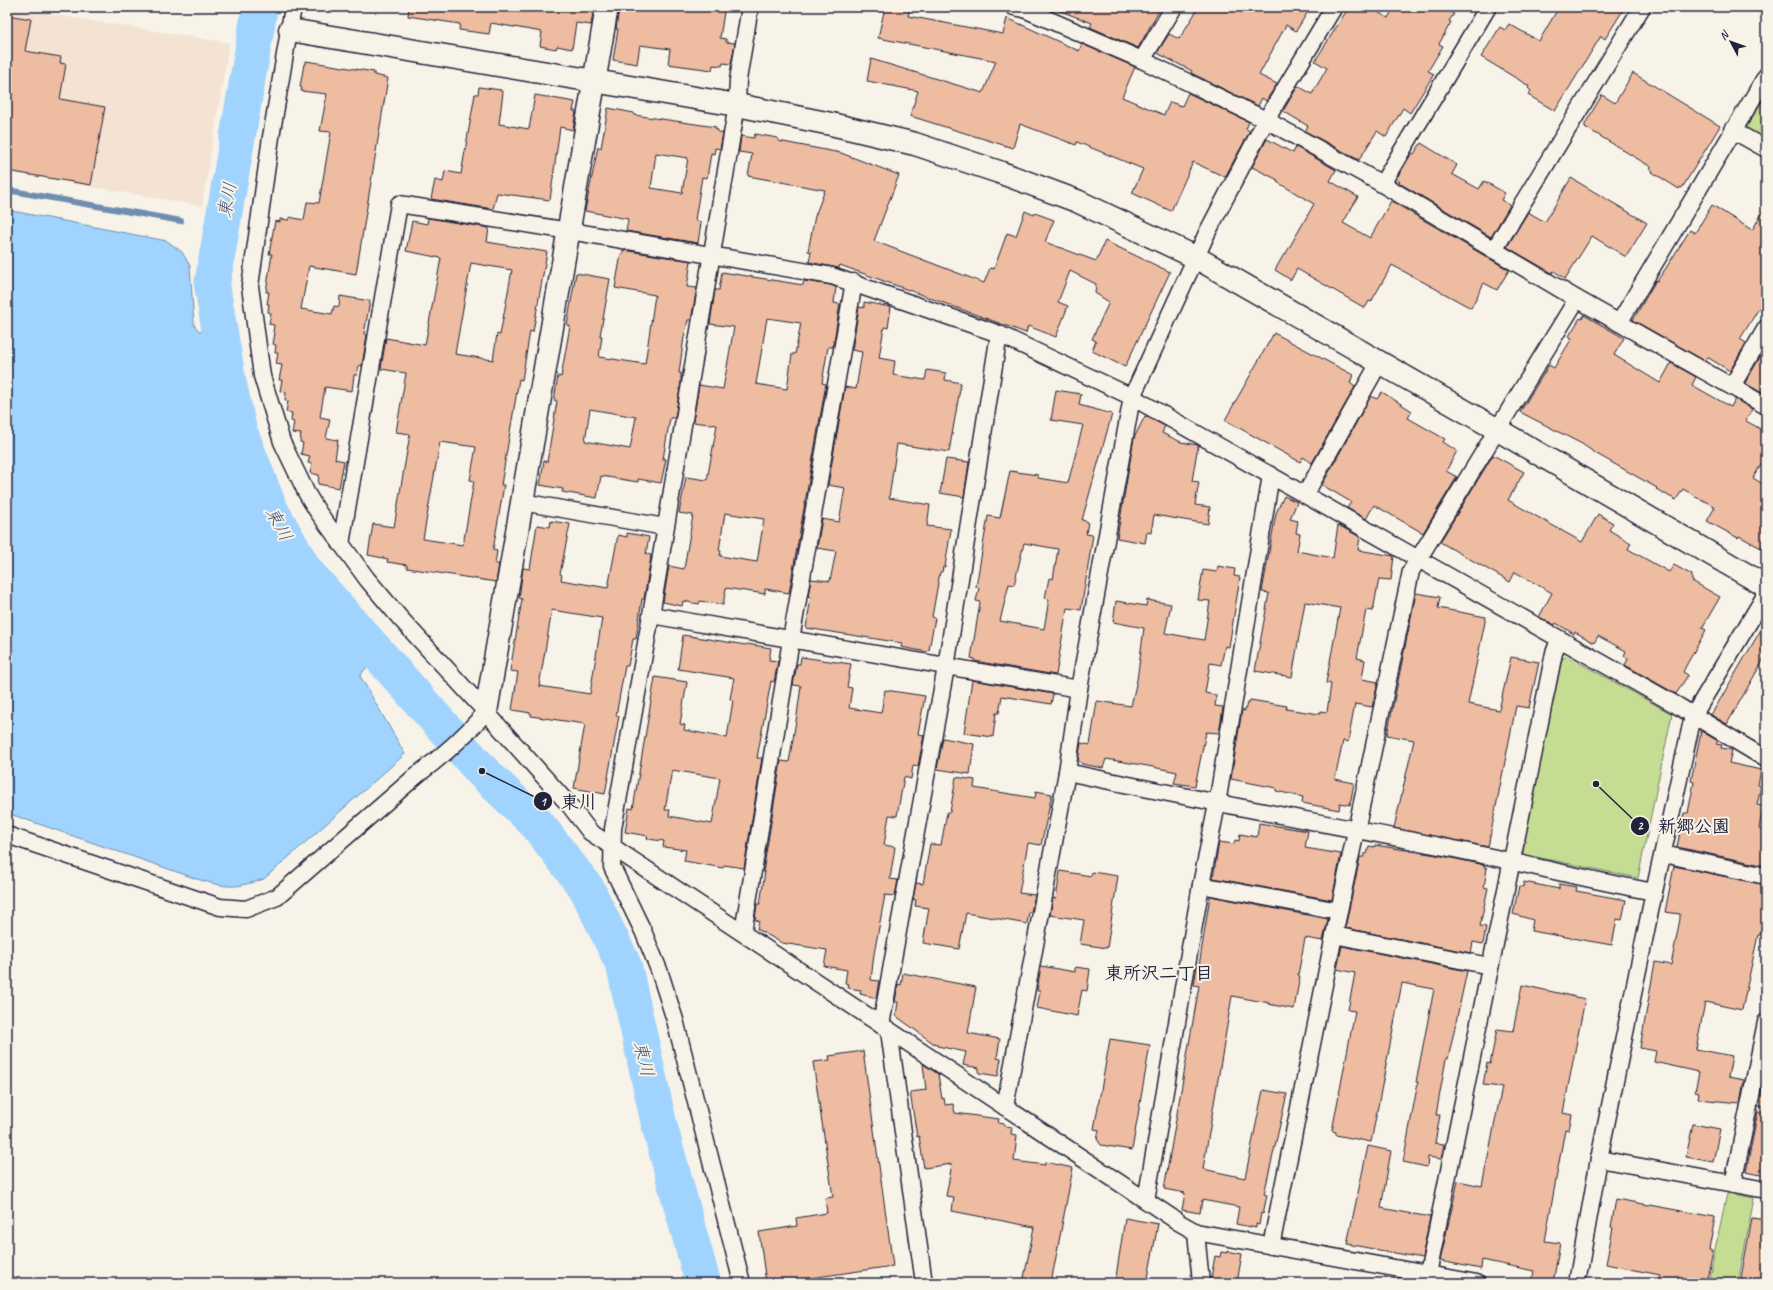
<svg xmlns="http://www.w3.org/2000/svg" width="1773" height="1290" font-family="Caveat,'Klee One',sans-serif">
	<rect width="100%" height="100%" fill="#f7f3e8"/>
	<filter id="ink" filterUnits="userSpaceOnUse"><feTurbulence type="fractalNoise" baseFrequency=".025" numOctaves="2"/><feDisplacementMap in="SourceGraphic" scale="8" xChannelSelector="R" yChannelSelector="G"/><feConvolveMatrix kernelMatrix="1 2 1 2 8 2 1 2 1" color-interpolation-filters="sRGB"/></filter>
	<g filter="url(#ink)">
		<path fill="#f4e2d2" d="M12,8l217,35 -27,163 -195,-34v-135z"/>
		<g fill="#c4dd93" stroke="#738067">
			<path d="M1766,95v49l-21,-14z"/>
			<path d="M1567,656l105,58 -34,164 -116,-24 38,-194z"/>
			<path d="M1727,1193l27,5 -16,85h-30z"/>
		</g>
		<path fill="#a0d4fe" stroke="#6e8db0" d="M7,210l160,31 15,11 8,14 4,59 6,7 13,-9 5,50 16,73 20,54 55,92 62,69 -11,15 45,78 -141,125c-31,10 -36,9 -67,0l-190,-66z"/>
		<g fill="none" stroke-linecap="round" stroke-linejoin="round">
			<path stroke="#6e8db0" stroke-width="6" d="M7,190l174,31"/>
			<path stroke="#a0d4fe" stroke-width="36" d="M260,7l-48,278 16,95 11,50 31,79 35,62 177,200 55,53 50,65 37,77 36,162 43,155"/>
		</g>
		<g fill="#eebca0" stroke="#22223b" fill-rule="evenodd">
			<path d="M409,7h75l26,4 1,-4h51l16,3v-3h16l-3,18 -15,-2 -4,26 -15,-3 -1,3 -16,-3 2,-14 -51,-9 -2,11 -30,-4 1,-6 -52,-8z"/>
			<path d="M619,7h103l-1,4 3,1 -4,26 6,1v3l9,1 -4,21 -8,-1 -1,3 -9,-1 -1,5 -44,-6 2,-15 -30,-4 -3,19 -24,-4 5,-31h-2z"/>
			<path d="M885,7h25l-2,9 95,18 4,-16 72,33 3,-7 53,23 -13,30 42,18 6,-13 12,4 6,-13 61,29 -3,7 4,2 -25,46 -32,-15 -22,49 -39,-18 11,-24 -66,-27 -1,3 -56,-21 -7,24 -103,-32 8,-25 -51,-10 4,-22 112,34 13,-32 -118,-23z"/>
			<path d="M1055,7h106l-23,41 -48,-21 2,-4 -37,-14z"/>
			<path d="M1199,7h112l-15,24 -10,-6 -27,50 18,9 -11,17 -4,-3 -4,8 -67,-33 1,-2 -35,-18 12,-19 10,5z"/>
			<path d="M1349,7h20l19,11 6,-11h48l12,7 -5,7 2,1 -12,22 4,2 -15,25 6,3 -24,39 -7,-5 -17,29 -9,-6 -18,29 -54,-29 3,-5 -25,-15 15,-25 14,8 15,-26 -12,-7z"/>
			<path d="M1559,7h66l-20,32 -4,-3 -46,75 -27,-16 3,-4 -3,-3 1,-2 -48,-29 19,-30 5,3 4,-6 30,17z"/>
			<path d="M7,15l24,4 -6,32 36,6 -1,6 6,1 -6,35 45,8 -14,78 -84,-14z"/>
			<path d="M306,61l68,11v3l14,3 -32,196 -47,-8 -8,43 31,5 2,-8 5,1 1,-11 30,5 -6,33 3,1 -5,31 -3,-1 -2,10h-3l-2,16 -27,-4 -5,30 10,2 -4,19 12,2 -3,19 9,2 -5,27 -21,-4 1,-9 -9,-2 2,-9 -4,-1 2,-7 -9,-2 2,-11 -3,-1 1,-8 -9,-1 2,-11 -3,-1 1,-8 -6,-1 2,-11 -3,-1 1,-8 -6,-1 2,-11h-3l3,-15 -6,-1 2,-11h-3l1,-8 -3,-1 2,-11 -2,-1 1,-7 -5,-1 2,-11 -3,-1 1,-8h-2l2,-12h-3l6,-38h-3l6,-33 5,1v-3l9,1v-3l15,3 3,-18 12,1 12,-71 -11,-1 7,-37 -26,-3 1,-3 -2,-1 4,-23h2z"/>
			<path d="M1633,73l87,53 -38,62 -2,-1 -1,2 -27,-17 1,-1 -3,-2 1,-2 -66,-40v-3l17,-29 13,8z"/>
			<path d="M479,87l22,3v2h2l-4,32 30,5 6,-34 40,7 -2,9h3l-3,19 -13,-3 -10,73 -53,-7 -4,16 -62,-10 4,-19 8,2 2,-11 16,3 14,-80h3z"/>
			<path d="M608,108l26,5v2l82,12 -1,2 3,1v2l5,1 -3,16 -5,-1 -1,6 -3,-1 -4,25 -5,-1 -7,43 6,3 -3,20 -72,-12 2,-12 -43,-8 13,-64 3,1zM656,153l32,5 -6,35 -31,-5z"/>
			<path d="M755,134l23,4v3l63,12 58,22 -25,66 110,42 6,-15 4,1 13,-36 9,3 9,-25 9,4 1,-2 19,7 -9,22 51,19 9,-20 65,31 -45,95 -33,-16 4,-10 -4,-2 17,-37 -14,-9 1,-9 -26,-13 -12,31 10,4 -12,31 -28,-11 -2,7 -186,-68 -1,3 -30,-6 2,-10 -3,-1 7,-35 10,-26 -77,-14 4,-22 -13,-2 2,-16 13,2z"/>
			<path d="M1267,139l26,14 3,-6 40,23 -6,11 28,16 -15,26 27,15 21,-37 118,69 -12,20 -13,-7 -13,25 -79,-43 -21,37 -2,-1 -4,7 -68,-39 -6,11 -16,-10 9,-16 1,1 29,-51 -37,-22 1,-2 -26,-13z"/>
			<path d="M1421,143l36,22 -5,9 27,15 5,-8 21,12 -4,7 9,5 -19,32 -92,-54 1,-1 -4,-3 16,-26 2,1z"/>
			<path d="M1571,178l76,45 -21,34 -34,-21 -27,43 -11,-8 -2,2 -45,-26 21,-35 17,10z"/>
			<path d="M1712,205l40,25 14,-23v101l-5,-3 -21,34 6,4 -16,28 -23,-14 -2,4 -72,-41 23,-40 1,1 9,-13 24,-38 5,3z"/>
			<path d="M428,218l61,10 -2,14 60,10 -14,80 -3,-1 -8,49 -3,-1 -18,106h3l-11,65 4,1 -2,13h4l-3,18 -89,-14v-3l-20,-3 1,-3 -20,-4 5,-31 21,3 16,-93 -14,-2 10,-59 -25,-4 5,-31 39,7 16,-87 -35,-7 6,-30 15,3zM471,263l41,7 -12,65 -3,-1 -4,26 -38,-6zM440,442l36,5 -6,33 4,1 -11,64 -40,-6z"/>
			<path d="M623,250l68,11 -4,26 10,1 -6,32h-3l-4,17 -5,36h2v9l-6,36h-5l-7,41h3l-5,24 -23,-4v3l-37,-6 -4,22 -35,-6 1,-3 -23,-4 4,-24 3,1 10,-61 -3,-1 4,-24 3,1 9,-51 -3,-1 9,-52 34,6 -10,57h2l-3,21 46,7 10,-69 -40,-7 6,-34h2zM590,409l46,8 -6,32 -45,-8z"/>
			<path d="M722,272l81,13 1,-4 26,4 6,2 -2,16 6,1 -7,43h-5l-6,36 4,1 -37,209 -24,-4v5l-39,-6 -3,17 -23,-4 -1,3 -16,-3 -1,5 -19,-4 6,-36 15,3 9,-54 -14,-2 7,-36 21,3 10,-55 -24,-3 6,-37 24,4 11,-62 -24,-3 5,-34h4zM767,318l34,5 -6,31h-3l-5,35 -31,-5zM725,513l39,6 -7,43 -37,-6 1,-5 -2,-1z"/>
			<path d="M864,302l27,5 -3,21 -4,-1 -5,31 16,3 -2,14 32,5 2,-10 19,3 -1,7 16,3 -12,69 -52,-8 -8,54 41,7 -3,21 24,3 -6,38h-2l-1,5h-2l-8,45 3,1 -6,32 -2,2 -26,-5 1,-4 -96,-15 5,-31 -3,-1 3,-17 19,2 6,-30 -19,-3 5,-29 17,3 6,-34 -17,-3 17,-98 11,2 6,-37 -10,-2 7,-43 5,1z"/>
			<path d="M1584,315l40,23 -10,17 46,28 11,-20 25,14 -4,8 39,22 4,-8 17,10 -6,12 20,11v24l-13,22 13,8v54l-5,8 -22,-12 -1,2 -31,-17 8,-14 -32,-18 -7,11 -20,-11 1,-1 -62,-35 -13,-9 -62,-32 29,-47 5,3 18,-30 -3,-2 11,-18 2,1z"/>
			<path d="M1274,333l79,42 -3,8 5,4 -43,76 -9,-6 -3,5 -75,-42z"/>
			<path d="M1763,352l3,2v32l-4,7 -17,-10z"/>
			<path d="M1056,390l25,4 -2,11 33,9 -30,106 6,2 -2,12 7,1 -12,75 -14,-2 -11,67 -82,-14 1,-2 -4,-1 9,-56 -4,-1 3,-13 -3,-1 12,-71 12,2 10,-47 28,4v3l30,5 15,-58 -32,-5zM1024,543l34,6 -5,30 -4,-1 -4,20 4,1 -5,30 -44,-8 9,-37 5,1z"/>
			<path d="M1382,392l30,19 -4,7 37,21 -2,3 14,9 -11,20 11,6 -34,56 -49,-28 -8,14 -19,-11 4,-6 -29,-17 49,-89 6,3z"/>
			<path d="M1145,416l20,10 -3,7 19,9 17,3 -6,36 7,1 -4,23 15,2 -2,17 -54,-9 -3,18 -4,-1 -2,11 -28,-5 17,-100z"/>
			<path d="M1493,455l31,17 -16,28 12,7 62,35 16,-28 15,9 -4,7 22,13 -3,6 41,23 5,-7 18,10v6l28,16 -18,31 4,2 -19,34 -4,8 5,3 -12,19 -51,-29 3,-6 -4,-3 2,-5 -28,-15 -4,7 -19,-11 -1,2 -18,-11 -1,2 -16,-8 13,-24 -37,-21 -5,10 -70,-40z"/>
			<path d="M946,459l23,3 -5,35 -24,-4z"/>
			<path d="M1284,496l13,6 -7,17 8,2 -2,12 4,1 -3,17 36,7 5,-33 22,12 -2,13 36,6 -3,24 -12,-1 -6,32 -7,-1 -9,48 8,2 -3,19 16,3 -6,25 -17,-3 -7,38 -5,-1 -8,38 19,4 -4,22 -10,-2 -1,7 -37,-7 1,-6 -27,-6v-3l-45,-9 11,-69 3,1 2,-8h2l1,-3 37,6 -1,3 34,5v-3l7,1 4,-28 -5,-1 14,-75 -35,-6 -13,75 -37,-6 14,-78 -7,-1 14,-79z"/>
			<path d="M551,521l19,3 -10,50 2,1 -1,5 47,8 10,-53 9,2v-4l22,4 -3,17 5,1 -1,8 -6,36h-2l-6,40h-3l-5,27h-3l-9,50h3l-14,78 -31,-6 11,-64 -54,-8v-3l-19,-3 6,-38 -8,-1 12,-72 -3,-1 4,-30 7,1 7,-44 13,2zM552,610l50,8 -12,76 -51,-8z"/>
			<path d="M1218,566l17,3 -1,7 6,1 -11,70 -4,-1 -4,19 -11,-2 -5,30 11,2 -1,11 8,1 -4,26 -13,-1 -11,54 -21,-3 3,-11 -29,-6 -42,-7 -3,9 -21,-4 -4,-4 3,-17 9,2 7,-44 34,5 6,-26 7,-52 -31,-6 3,-21 30,5 1,-6 24,4 -6,29 39,7 6,-39 -12,-1 5,-30 14,2z"/>
			<path d="M1416,593l24,4 -2,11 48,9 -18,87 31,6 12,-53 28,5 -10,46 -13,-2 -28,141 -94,-19 20,-88 -27,-5z"/>
			<path d="M1766,621v34l-39,69 -16,-9z"/>
			<path d="M683,635l63,10 1,-1 24,4 -2,12 9,1 -4,21 -3,-1 -14,77h5l-18,110 -20,-3 -1,3 -39,-7 2,-11 -23,-3 1,-6 -17,-2 1,-3 -23,-4 4,-24 4,1 22,-132 32,5 -7,42 5,1 -1,5 43,8 6,-38 -3,-1 4,-21 -56,-9zM672,770l48,8 -8,46 -43,-8 1,-6h-5z"/>
			<path d="M801,657l50,7 -4,23 5,1 -3,20 32,5 4,-23 40,6 -7,38 6,1 -6,31 -5,-1 -2,14 -7,-2 -7,39 -8,-1 -5,30 11,2 -5,32 8,1 -3,16 -10,-1 -11,59 -3,26 8,1 -3,17 -16,-4 1,-4 -13,-2 1,-4 -4,-1 2,-13 -23,-4 3,-16 -45,-7 -25,-14 2,-8 -4,-1 2,-16h3l5,-32h-2l18,-111 8,1 8,-47 4,-29 -8,-1 4,-21h3z"/>
			<path d="M972,680l81,14 -2,10 -49,-8 -3,17h-3l-3,24 -29,-4z"/>
			<path d="M1701,731l17,10 -2,3 6,1 -1,3 11,2 -3,13 32,7 -3,15 3,1 -4,19 6,1 -4,23 7,2v35l-89,-19 7,-34h4l6,-31 -3,-1z"/>
			<path d="M943,738l31,6 -4,30 -33,-5z"/>
			<path d="M956,777l19,3 -1,8 61,10 1,-7 16,3 -11,51 -13,-2 -9,50 16,2 -4,17h-2l-2,12 -61,-11 -7,36 -36,-6 6,-35 -14,-2 1,-6 -3,-1 3,-16 7,1 7,-40 11,1 6,-33h3z"/>
			<path d="M1259,823l49,8 -3,17 36,6 -9,46 -119,-22 6,-36 15,2 1,-4 4,1 1,-7 17,3z"/>
			<path d="M1375,845l67,11 43,9 -1,2 3,1 -3,19 4,1 -8,38 6,1 -3,17 -10,-2 -2,11 -126,-25 15,-71h4v-3h3l2,-8 6,1z"/>
			<path d="M1674,866l92,19v24l-6,26h-2l-16,75 -37,-8 -9,47 36,7 -4,21 16,3 -4,23 -42,-4 1,-7 -4,-1 4,-19 -45,-10 2,-11 -16,-3 15,-86 16,3 9,-46v-5l-15,-2z"/>
			<path d="M1060,871l31,5 1,-4 26,4 -11,72 -27,-4 4,-24 -34,-5 3,-17 3,1z"/>
			<path d="M1524,882l35,7v-5l18,3 -1,4 50,9 -4,20 -5,-1 -5,26 -81,-14 2,-11 -20,-6 6,-28 4,1z"/>
			<path d="M1210,896l118,23 -5,22 -18,-3 -7,37 2,1 -6,33 -26,-5 1,-1 -37,-7 -29,173 42,9 18,-88 24,4 -23,100 3,1 -4,19 -2,-1 -2,12 -3,-1v4l-20,-4 3,-17 -37,-7 -2,13 -18,-3 3,-17 -21,-4 35,-203 -5,-1 3,-19h2z"/>
			<path d="M1342,946l125,25 -19,88h-2l-10,56h4l-5,28 9,1 -3,15 -13,-2 -1,10 -24,-5 15,-80h-2l18,-93 -32,-6 -31,159 -35,-7v-3l-4,-1 23,-120 -7,-1 7,-37 -18,-4z"/>
			<path d="M1041,966l34,6v-5l15,2 -3,22 -5,-1 -5,26 -40,-8 3,-17h-3z"/>
			<path d="M903,973l73,14 -8,46 32,6 -3,19 4,1 -3,17 -19,-3v-5l-16,-3 3,-13 -29,-6v-2l-4,-1 -37,-27 2,-14h-3l3,-18 3,1z"/>
			<path d="M1522,985l63,14 -22,114 9,2 -3,15 -4,-1 -20,112 15,2 -7,40 -21,-3 2,-9 -52,-11 -1,9 -41,-8 18,-80 24,5 20,-99 -19,-2 4,-22 3,1 7,-35 16,2z"/>
			<path d="M1110,1039l40,6 -18,105 -31,-5 -4,-6 2,-9 -5,-1z"/>
			<path d="M863,1051l30,215 -117,17h-10l-7,-51 38,-6 -1,-8 31,-5 -2,-15 8,-1 -20,-135 17,-2 -1,-4z"/>
			<path d="M923,1064l15,10 4,25 2,-1 1,7 8,-1 2,9 44,6 -1,4 7,1v2l7,1 -1,7 6,1 -3,26 31,4v-3l28,6 -22,115h-28l11,-56 -82,-16 2,-14 -8,-1 6,-32 -28,4 -5,-32 -2,1 -7,-45 16,-2z"/>
			<path d="M1763,1084h3v23l-8,-1z"/>
			<path d="M1758,1112h8v64l-20,-4z"/>
			<path d="M1693,1124l27,5 -7,33 -27,-5z"/>
			<path d="M1368,1146l23,5 -10,57 49,9 -8,41 -75,-14z"/>
			<path d="M1616,1199l99,18 -6,33 4,1 -7,32h-48l2,-8 -54,-11 7,-36 -2,-1z"/>
			<path d="M1125,1218l33,6 -11,59h-32z"/>
			<path d="M1752,1218l14,2v63h-26z"/>
			<path d="M1227,1251l15,3 -5,29h-27l5,-27 5,1 1,-5 6,1z"/>
		</g>
		<g fill="none" stroke-linecap="round" stroke-linejoin="round">
			<g stroke="#22223b" stroke-width="19">
				<g id="street">
					<path d="M293,7l-22,130 -21,149 12,90 20,66 25,52 11,18 49,67 33,39 86,94 84,94 20,26 590,391 16,9 281,51"/>
					<path d="M1014,7l10,2 118,51 124,60 116,64 195,115 189,107"/>
					<path d="M1142,60l32,-53"/>
					<path d="M1732,130l34,19"/>
					<path d="M1382,184l106,-177"/>
					<path d="M1494,250l148,-243"/>
					<path d="M1619,323l147,-247"/>
					<path d="M1732,386l34,-58"/>
					<path d="M1305,495l74,-132"/>
					<path d="M522,502l143,25"/>
					<path d="M341,544l58,-340 183,29 250,43 167,58 133,63 546,309 88,53"/>
					<path d="M651,615l428,74"/>
					<path d="M1067,772c125,27 251,50 377,75 70,14 140,32 210,45"/>
					<path d="M7,835l213,72 26,2 31,-12 140,-122c26,-19 48,-39 69,-63"/>
					<path d="M1663,854l103,22"/>
					<path d="M1201,885l138,26"/>
					<path d="M743,932l50,-304 61,-346"/>
					<path d="M1334,935l156,31"/>
					<path d="M881,1025l65,-358 53,-333"/>
					<path d="M889,1031l35,252"/>
					<path d="M1005,1107l62,-335 12,-83 53,-292 75,-164 59,-113 68,-113"/>
					<path d="M1599,1159l167,31"/>
					<path d="M1733,1184l33,-162"/>
					<path d="M1146,1200l55,-315 16,-81 54,-329"/>
					<path d="M1196,1232l5,51"/>
					<path d="M1271,1246l68,-335 72,-340 166,-272"/>
					<path d="M1428,1274c41,-207 85,-414 126,-621l5,-13"/>
					<path d="M742,1283l-67,-263 -16,-50 -16,-39 -31,-64 1,-38 38,-214 86,-510 1,-25 12,-73"/>
					<path d="M1577,1283l22,-124 55,-267 39,-176 73,-122"/>
				</g>
			</g>
			<g stroke="#22223b" stroke-width="25">
				<g id="secondary">
					<path d="M290,30l447,75 94,19 84,20 84,28 78,29 118,56 303,173 268,156"/>
					<path d="M486,712l121,-705"/>
				</g>
			</g>
			<use href="#street" stroke="#f7f3e8" stroke-width="16"/>
			<use href="#secondary" stroke="#f7f3e8" stroke-width="22"/>
		</g>
	</g>
	<g text-anchor="middle" dominant-baseline="central" stroke-width="4" stroke-linejoin="round" paint-order="stroke">
		<g font-size="18" font-style="italic" fill="#485776" stroke="#f7f3e8">
			<text transform="translate(227 200) rotate(-80)">東川</text>
			<text transform="translate(279 524) rotate(62)">東川</text>
			<text transform="translate(644 1059) rotate(77)">東川</text>
		</g>
		<g font-size="18" font-weight="bold" fill="#22223b" stroke="#f7f3e8">
			<text x="1159" y="973">東所沢二丁目</text>
		</g>
	</g>
	<path fill="none" stroke="#22223b" stroke-width="1.5" d="M482 771L543 801M1596 784L1640 826"/>
	<g fill="#22223b" stroke="#f7f3e8" stroke-width="1.5">
		<circle cx="482" cy="771" r="4"/>
		<circle cx="1596" cy="784" r="4"/>
		<circle cx="543" cy="801" r="10"/>
		<circle cx="1640" cy="826" r="10"/>
	</g>
	<g font-size="12" text-anchor="middle" font-weight="bold" fill="#fff">
		<text x="543" y="806">1</text>
		<text x="1640" y="830">2</text>
	</g>
	<g font-size="18" text-anchor="middle" font-weight="bold" fill="#22223b" stroke="#f7f3e8" stroke-width="4" stroke-linejoin="round" paint-order="stroke">
		<text x="579" y="808">東川</text>
		<text x="1694" y="832">新郷公園</text>
	</g>
	<rect width="1773" height="1290" fill="none" stroke="#f7f3e8" stroke-width="24"/>
	<rect x="12" y="12" width="1749" height="1266" fill="none" stroke="#22223b" stroke-width="1.5" filter="url(#ink)"/>
	<g transform="translate(1731 42) rotate(311)" stroke="#f7f3e8" stroke-width="3" paint-order="stroke">
	<path d="M0-3L7 15L0 10L-7 15Z" fill="#22223b"/>
	<text y="-6" font-size="11" font-weight="bold" text-anchor="middle" fill="#22223b">N</text>
	</g>
</svg>
